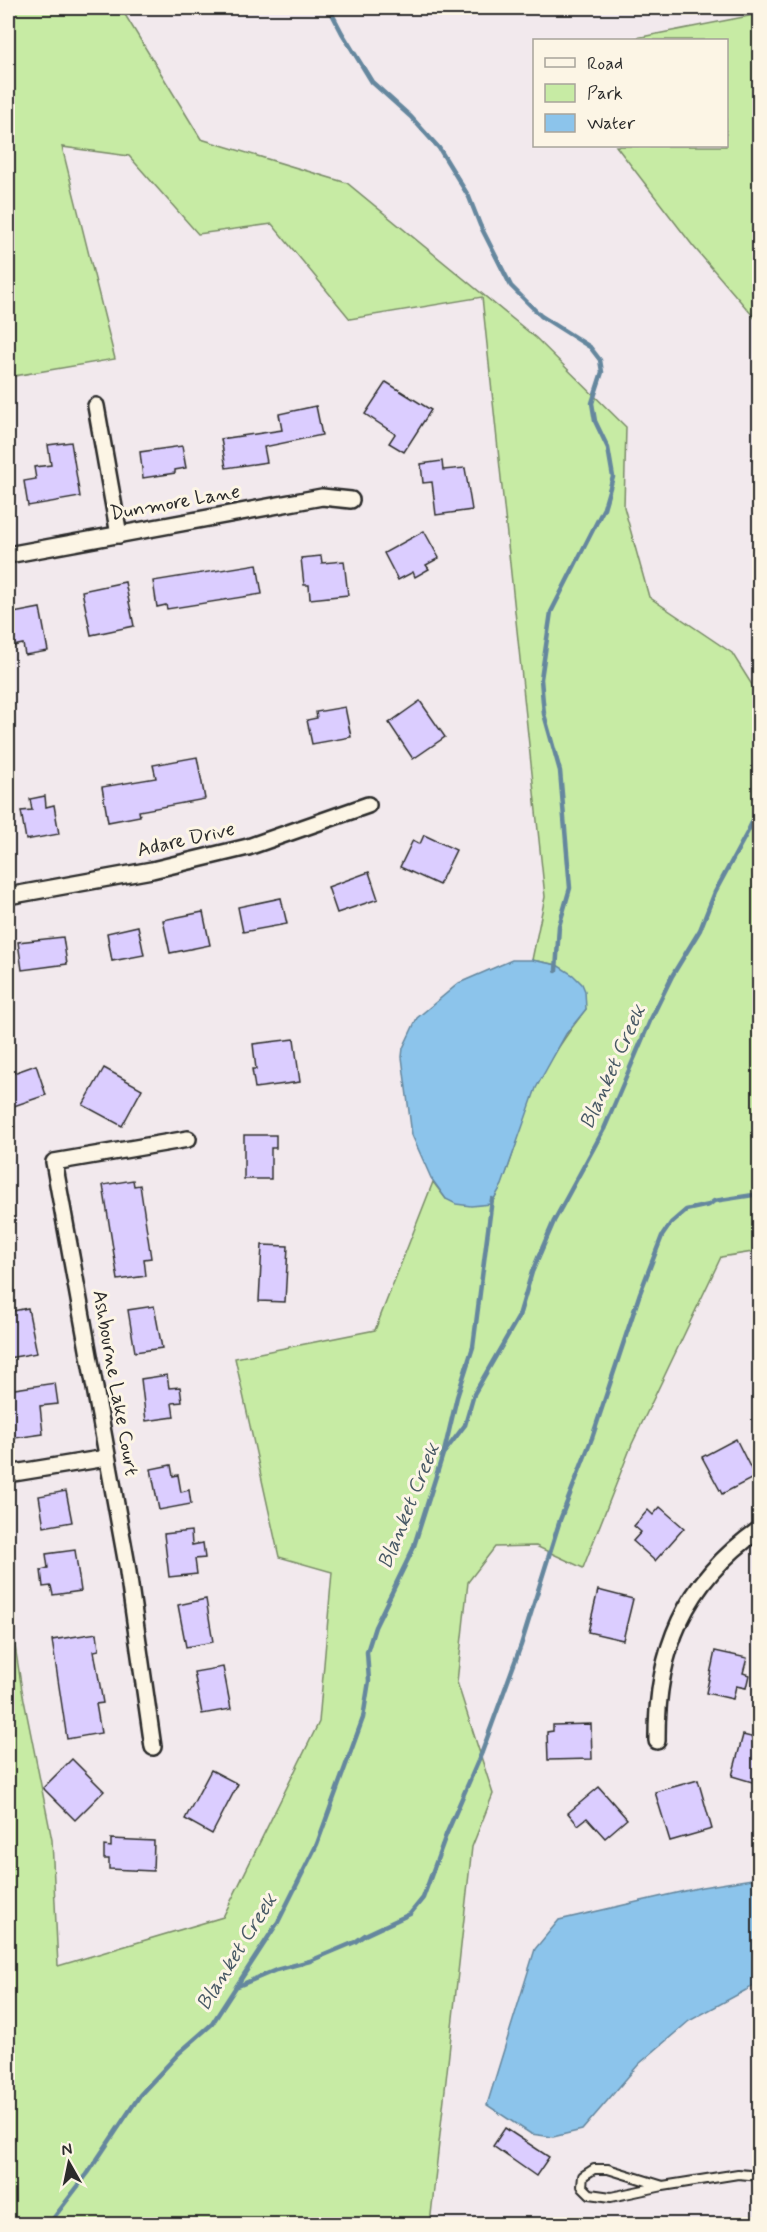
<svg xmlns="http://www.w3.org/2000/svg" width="767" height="2232" font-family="Mynerve,sans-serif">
	<rect width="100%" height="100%" fill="#f2e9ed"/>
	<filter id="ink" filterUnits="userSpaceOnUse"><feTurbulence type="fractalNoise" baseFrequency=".0167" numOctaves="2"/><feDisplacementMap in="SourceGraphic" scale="12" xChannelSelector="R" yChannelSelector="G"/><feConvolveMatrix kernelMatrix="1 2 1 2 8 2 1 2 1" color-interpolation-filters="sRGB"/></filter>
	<g filter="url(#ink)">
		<g fill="#c7eba4" stroke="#798b68" stroke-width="1.5">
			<path d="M8,8h113l80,131 146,44 189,155 90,89 -2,80 25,90 83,56 27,43v555l-38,6 -89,187 -49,124 -47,-22 -41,1 -27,35 -11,100 36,112 -21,53 -42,377h-422v-622l14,88 30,150 6,126 165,-49 96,-195 13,-150 -53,-15 -44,-199 140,-28 58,-148 13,17 45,5c22,-36 28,-79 45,-117 14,-28 31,-54 50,-78l-29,-44 -25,-5 13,-63 -63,-600 -132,22 -78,-95 -74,10 -69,-78 -67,-9 53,212 -107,18z"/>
			<path d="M759,14h1l-1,309 -66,-77 -77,-100h110v-106h-100z"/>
		</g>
		<g fill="#8cc4eb" stroke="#65879e" stroke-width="1.5">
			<path d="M512,960h20l25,5 16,10 9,9 3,7 1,18 -20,25 -30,54 -34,97 -11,19 -20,2 -15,-2 -10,-5 -15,-21 -19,-43 -10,-78 1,-9 14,-30 42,-35z"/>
			<path d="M759,1878v105l-70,38 -50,43 -57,66 -29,7 -22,-3 -44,-29 48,-156 24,-29 143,-33z"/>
		</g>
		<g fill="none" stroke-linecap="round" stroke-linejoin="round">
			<g stroke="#65879e" stroke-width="4.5">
				<path d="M329,8l13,25 30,49 39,35 28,31 30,49 11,28 31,61 30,30 49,31 10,13 2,12 -10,31 3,18 13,27 5,29 -9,31 -53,104 -10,67 3,35 16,57 10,117 -11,38 -3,45"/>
				<path d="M444,1452l13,-55 16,-50 19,-148"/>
				<path d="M238,1986l38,-16 34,-9 45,-19 10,-7 45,-21 13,-16 23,-63 36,-83 39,-107 39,-125 32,-82 48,-145 22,-57 9,-13 15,-13 23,-5 5,-4 46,-7"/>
				<path d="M49,2224l39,-51 52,-78 39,-42 33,-29 66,-102 39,-78 46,-126 6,-37 -2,-29 8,-25 38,-78 30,-95 22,-29 9,-31 45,-78 13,-44 22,-51 50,-92 46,-108 22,-45 28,-46 15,-38 32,-59 13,-27"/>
			</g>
		</g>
		<g fill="#dbcdff" stroke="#2b2b2b" stroke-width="1.5">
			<path d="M386,382l45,28 -27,42 -15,-9 6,-9 -30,-20z"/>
			<path d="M316,406l6,29 -58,12 3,15 -41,6 -5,-29 61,-9 -3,-16z"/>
			<path d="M71,442l9,55 -52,9 -4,-25 12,-2 -2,-12 17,-2 -3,-20z"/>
			<path d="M182,446l4,22 -11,2v3l-32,5 -3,-26z"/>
			<path d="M442,461l1,9 22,-2 7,42 -36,5 -4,-33 -9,1 -2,-19z"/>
			<path d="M424,531l15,27 -13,7 3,4 -14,8 -2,-5 -15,8 -14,-27z"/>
			<path d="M321,556l1,7 22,-2 4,34 -38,4 -1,-14h-5l-3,-27z"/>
			<path d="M257,564l5,30 -95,15 -1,-4 -9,2 -4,-26z"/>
			<path d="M125,582l9,44 -43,9 -9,-44z"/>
			<path d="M40,608l8,43 -23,4 -2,-11 -15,3v-33z"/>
			<path d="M420,701l25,36 -32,22 -24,-36z"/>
			<path d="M345,707l6,30 -39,7 -5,-24 10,-2 -1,-6z"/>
			<path d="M197,757l8,42 -66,12 1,5 -32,6 -6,-35 54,-9 -3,-13z"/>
			<path d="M45,796l1,11 8,-2 5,29 -33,6 -5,-29 11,-1 -2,-11z"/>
			<path d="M424,835l32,15 -17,35 -39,-18 13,-27 7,4z"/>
			<path d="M369,872l9,27 -41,14 -9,-26z"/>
			<path d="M281,898l6,26 -44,8 -5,-25z"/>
			<path d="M203,912l7,33 -40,8 -7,-33z"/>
			<path d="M138,926l6,29 -32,6 -5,-28z"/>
			<path d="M63,937l4,27 -45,6 -4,-28z"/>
			<path d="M294,1039l6,43 -45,6 -3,-19h4l-3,-25z"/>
			<path d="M36,1065l10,30 -38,13v-33z"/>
			<path d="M104,1068l38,21 -20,37 -39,-21z"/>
			<path d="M244,1135h32v13h-5v31h-27z"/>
			<path d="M133,1180l1,6 6,-1 11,73 -7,1 2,17 -28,4 -15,-95z"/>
			<path d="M262,1245l26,1 -3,56 -26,-1z"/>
			<path d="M154,1306l8,42 -27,4 -7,-42z"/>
			<path d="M28,1308l9,45 -29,5v-46z"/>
			<path d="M167,1375l2,13 11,-1 2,15 -10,1 2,14 -28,4 -5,-42z"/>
			<path d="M55,1383l3,21 -18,2 3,28 -28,4 -2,-11h-5v-37z"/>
			<path d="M736,1439l19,38 -33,17 -20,-37z"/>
			<path d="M171,1465l2,11 5,-1 3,17 8,-2 2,14 -32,6 -8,-41z"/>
			<path d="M66,1491l6,31 -28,5 -5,-31z"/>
			<path d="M660,1507l24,21 -29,33 -22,-20 8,-9 -7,-6 14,-16 5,5z"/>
			<path d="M191,1531l1,14 11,-2 2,15 -10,1 2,15 -28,3 -5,-43z"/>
			<path d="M75,1550l6,41 -28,4 -2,-9 -8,1 -2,-17 7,-2 -2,-14z"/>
			<path d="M598,1590l35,9 -10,41 -35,-8z"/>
			<path d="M206,1599l7,43 -27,5 -8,-42z"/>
			<path d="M97,1633l2,17 -5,1 9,52 -7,1 5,29 -34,6 -15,-99z"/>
			<path d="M715,1651l32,7 -4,15 6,2 -3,13 -10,-2 -3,13 -27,-6z"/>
			<path d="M223,1667l8,42 -29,5 -8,-42z"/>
			<path d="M591,1724l1,35 -44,1 -1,-28 6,-1v-6z"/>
			<path d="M743,1735l16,4v45l-27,-8z"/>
			<path d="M72,1759l32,32 -29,29 -32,-32z"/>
			<path d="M211,1770l27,14 -26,50 -27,-15z"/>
			<path d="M698,1780l14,49 -42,12 -15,-49z"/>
			<path d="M599,1787l28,32 -22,19 -18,-20 -9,7 -10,-12z"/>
			<path d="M111,1839l43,2 -1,30 -44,-2v-10h-5v-13l7,1z"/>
			<path d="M505,2128l44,29 -13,19 -43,-30z"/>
		</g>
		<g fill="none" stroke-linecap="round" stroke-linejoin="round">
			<g stroke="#2b2b2b" stroke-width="12">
				<path id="lane" d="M663,2186l-55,-17h-14l-11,7 -1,10 8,8 21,3 52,-11 75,-12 22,2"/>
			</g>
			<g stroke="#2b2b2b" stroke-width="20">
				<g id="street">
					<path d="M96,406l23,129"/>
					<path d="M8,555l314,-58 29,3"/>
					<path d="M8,896l144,-26 96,-23 120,-42"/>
					<path d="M8,1474l98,-16"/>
					<path d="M657,1741c-1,-90 27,-159 103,-212"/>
					<path d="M153,1747l-26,-182 -73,-403 134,-23"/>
				</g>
			</g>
			<use href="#lane" stroke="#fcf5e5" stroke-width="8"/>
			<use href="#street" stroke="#fcf5e5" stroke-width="15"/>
		</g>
	</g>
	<g text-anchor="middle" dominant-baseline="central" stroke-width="6" stroke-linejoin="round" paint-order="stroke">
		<g font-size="20" fill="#2b2b2b" stroke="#fcf5e5">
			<text transform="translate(175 503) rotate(-10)">Dunmore Lane</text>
			<text transform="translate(186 840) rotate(-13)">Adare Drive</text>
			<text transform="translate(115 1383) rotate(80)">Ashbourne Lake Court</text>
		</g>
		<g font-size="21" font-style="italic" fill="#485965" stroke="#fcf5e5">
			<text transform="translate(613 1067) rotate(-66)">Blanket Creek</text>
			<text transform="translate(409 1506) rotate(-68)">Blanket Creek</text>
			<text transform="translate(237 1952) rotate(-58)">Blanket Creek</text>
		</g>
	</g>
	<rect width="767" height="2232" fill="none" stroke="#fcf5e5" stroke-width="30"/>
	<rect x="15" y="15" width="737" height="2202" fill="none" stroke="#2b2b2b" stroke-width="2" filter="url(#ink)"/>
	<rect x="533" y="39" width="195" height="108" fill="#fcf5e5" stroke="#a8a49b" stroke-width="1.5"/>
	<rect x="545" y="58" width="30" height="9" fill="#fcf5e5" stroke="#a8a49b" stroke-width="1.5"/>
	<text x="587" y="69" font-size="18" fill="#2b2b2b">Road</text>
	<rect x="545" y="84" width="30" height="18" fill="#c7eba4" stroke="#a8a49b" stroke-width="1.5"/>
	<text x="587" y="99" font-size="18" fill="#2b2b2b">Park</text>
	<rect x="545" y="114" width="30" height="18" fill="#8cc4eb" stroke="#a8a49b" stroke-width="1.5"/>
	<text x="587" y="129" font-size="18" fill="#2b2b2b">Water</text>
	<g transform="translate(69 2163) rotate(351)" stroke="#fcf5e5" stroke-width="4.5" paint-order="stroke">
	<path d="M0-4.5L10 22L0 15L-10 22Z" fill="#2b2b2b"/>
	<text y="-9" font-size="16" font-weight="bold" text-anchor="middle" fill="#2b2b2b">N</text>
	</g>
</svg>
